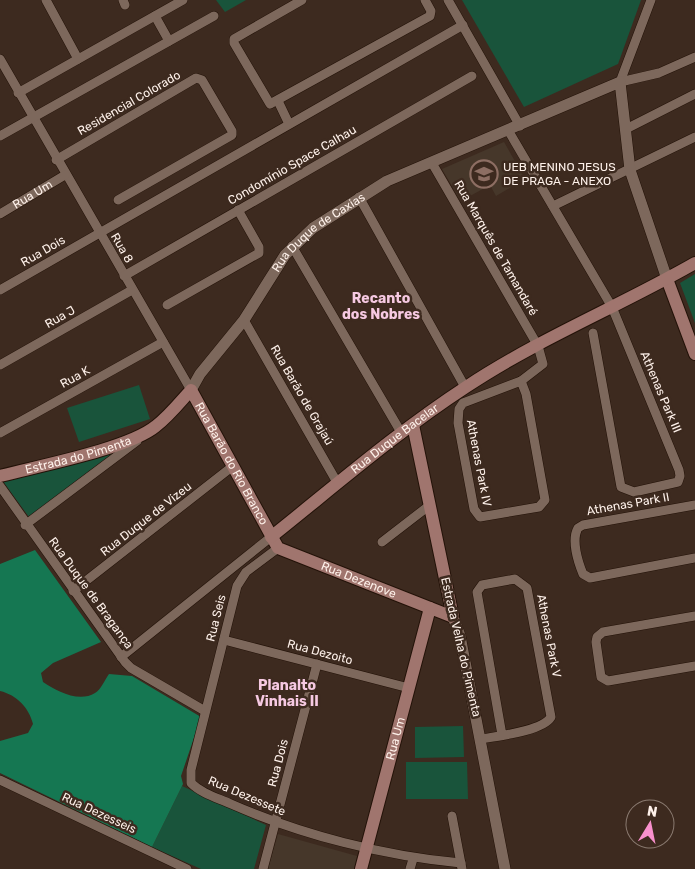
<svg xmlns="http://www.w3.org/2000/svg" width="695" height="869" font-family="Rubik,sans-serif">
	<rect width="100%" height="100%" fill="#3d2a1f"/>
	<g fill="#46372a">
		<path d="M504,142l21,37 -29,17 -6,-11 -29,16 -19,-32z"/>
		<path d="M278,834l79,22 -3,13h-86z"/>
	</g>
	<g fill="#19543b">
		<path d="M216,0h30l-21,12z"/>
		<path d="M462,0h179l-23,64 -94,43z"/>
		<path d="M695,274v49l-15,-40z"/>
		<path d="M139,385l11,34 -71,23 -12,-34z"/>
		<path d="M116,451l-87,66 -27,-37z"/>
		<path d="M463,726l1,31 -49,1v-31z"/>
		<path d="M406,762h61l1,37h-62z"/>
		<path d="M182,786l84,39 -12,44h-53l-49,-22z"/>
	</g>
	<path fill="#157752" d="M35,550l66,92 -48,21 -12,10 2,9c13,9 36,21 52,11 6,-3 10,-14 14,-19l23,2 69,41 -20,59 2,8 -31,63 -152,-74v-32l28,-8 5,-9c-4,-16 -16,-29 -33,-33v-127z"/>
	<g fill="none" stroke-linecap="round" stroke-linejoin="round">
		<g stroke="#231208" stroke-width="10">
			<g id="minor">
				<path d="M46,0l32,59"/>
				<path d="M123,0l2,5"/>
				<path d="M302,0l-68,39v4l36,61 160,-88 1,-5 -6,-11"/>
				<path d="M448,0l72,126"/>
				<path d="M155,16l14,25"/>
				<path d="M0,59l191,331"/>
				<path d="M620,82l31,-82"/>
				<path d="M620,82l39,-9 36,-16"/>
				<path d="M18,93l165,-93"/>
				<path d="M278,101l11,23"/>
				<path d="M626,129l69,-35"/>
				<path d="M508,130l104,177 67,163 1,6 -2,6 -44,10 -13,-5 -28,-154"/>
				<path d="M0,136l214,-120"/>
				<path d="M56,160l140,-82 6,2 30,51v4l-114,65"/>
				<path d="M432,163l106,183 5,18 -22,17"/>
				<path d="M359,197l106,190"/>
				<path d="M553,206l142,-69"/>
				<path id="s1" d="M0,214l65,-39"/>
				<path d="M292,246l110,188"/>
				<path d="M124,276l348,-200"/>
				<path d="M0,290l463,-265"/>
				<path d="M167,305l92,-52v-6l-21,-37"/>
				<path d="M244,320l94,164"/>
				<path d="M0,365l132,-75"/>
				<path d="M521,381l5,13 19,106 -6,7 -59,10 -6,-8 -16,-86 1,-14 4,-6z"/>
				<path d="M0,433l163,-91"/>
				<path d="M0,486l125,176 6,6 74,43"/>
				<path d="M695,505l-112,20 -5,3c-7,12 0,34 5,46l7,4 105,-20"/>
				<path d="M25,525l112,-84"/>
				<path d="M382,542l48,-37"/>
				<path d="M278,548l-32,24 -9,14 -46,184v13c11,11 27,15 40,21 71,31 153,52 230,59"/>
				<path d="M73,591l160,-125"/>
				<path d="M695,616l-92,16 -6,5 -1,5 5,35 7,4 87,-15"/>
				<path d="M224,640l185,48"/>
				<path d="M121,657l150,-120"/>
				<path d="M481,739c17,-3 62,-8 70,-22l-24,-129 -12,-9 -33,6 -5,7 25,143"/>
				<path d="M0,780l187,89"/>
				<path d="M452,816l10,53"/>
				<path d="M263,869l54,-205"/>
				<path d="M410,869l3,-10"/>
			</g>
		</g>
		<g stroke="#231208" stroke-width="12">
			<g id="tertiary">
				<path id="s2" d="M191,390l9,-16 44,-54 41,-65 28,-27 74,-47 233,-99 10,88 37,109"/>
				<path d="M453,617l7,19 45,233"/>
			</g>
		</g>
		<g stroke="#231208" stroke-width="14">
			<g id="secondary">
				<path d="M667,279l28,75"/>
				<path d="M413,425l40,192"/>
				<path id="s3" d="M0,476c38,-10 128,-27 156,-50 13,-10 24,-24 35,-36l87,158 175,69"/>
				<path id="s4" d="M271,537c64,-51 126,-105 195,-150 72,-48 154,-81 229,-124"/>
				<path id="s5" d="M361,869l69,-261"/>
			</g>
		</g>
		<use href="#minor" stroke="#7d685c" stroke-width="9"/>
		<use href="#tertiary" stroke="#7d685c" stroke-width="11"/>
		<use href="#secondary" stroke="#a0756e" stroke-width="12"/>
	</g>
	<defs>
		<g id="school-ring" transform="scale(1.4375)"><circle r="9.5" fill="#3d2a1f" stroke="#8d6e63" stroke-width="1.5"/><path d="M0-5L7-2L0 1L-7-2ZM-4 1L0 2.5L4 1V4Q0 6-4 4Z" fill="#8d6e63"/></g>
	</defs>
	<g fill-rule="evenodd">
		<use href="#school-ring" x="484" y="174"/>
	</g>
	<g text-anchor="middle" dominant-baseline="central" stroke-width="5" stroke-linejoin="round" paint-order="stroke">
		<g font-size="12" fill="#fef1ea" stroke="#3d2a1f">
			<text transform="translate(129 103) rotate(-30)">Residencial Colorado</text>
			<text transform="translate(292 165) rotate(-30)">Condomínio Space Calhau</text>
			<text stroke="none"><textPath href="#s1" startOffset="38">Rua Um</textPath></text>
			<text stroke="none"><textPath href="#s2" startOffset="205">Rua Duque de Caxias</textPath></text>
			<text transform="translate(122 248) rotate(60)">Rua 8</text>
			<text transform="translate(496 248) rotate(60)">Rua Marquês de Tamandaré</text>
			<text transform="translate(43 251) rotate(-30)">Rua Dois</text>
			<text transform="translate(60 317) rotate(-30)">Rua J</text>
			<text transform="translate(75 377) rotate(-29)">Rua K</text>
			<text transform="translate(661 392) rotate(67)">Athenas Park III</text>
			<text transform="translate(302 395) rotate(60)">Rua Barão de Grajaú</text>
			<text stroke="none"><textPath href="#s4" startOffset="158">Rua Duque Bacelar</textPath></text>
			<text stroke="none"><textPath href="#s3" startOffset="81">Estrada do Pimenta</textPath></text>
			<text transform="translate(479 463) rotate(79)">Athenas Park IV</text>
			<text stroke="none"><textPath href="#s3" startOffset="299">Rua Barão do Rio Branco</textPath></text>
			<text transform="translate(628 504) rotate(-10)">Athenas Park II</text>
			<text transform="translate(146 519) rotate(-38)">Rua Duque de Vizeu</text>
			<text stroke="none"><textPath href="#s3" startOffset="482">Rua Dezenove</textPath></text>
			<text transform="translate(91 593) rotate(54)">Rua Duque de Bragança</text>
			<text transform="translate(216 618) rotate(-76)">Rua Seis</text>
			<text transform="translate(549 636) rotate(79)">Athenas Park V</text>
			<text transform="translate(461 647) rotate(77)">Estrada Velha do Pimenta</text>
			<text transform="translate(320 652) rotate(15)">Rua Dezoito</text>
			<text stroke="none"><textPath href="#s5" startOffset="135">Rua Um</textPath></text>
			<text transform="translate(278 763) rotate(-75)">Rua Dois</text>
			<text transform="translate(247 796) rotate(23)">Rua Dezessete</text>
			<text transform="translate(99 813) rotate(25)">Rua Dezesseis</text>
		</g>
		<g font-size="12" fill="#fef1ea" stroke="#3d2a1f" text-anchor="start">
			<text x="503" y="167">UEB MENINO JESUS<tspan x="503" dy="14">DE PRAGA - ANEXO</tspan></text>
		</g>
		<g font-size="14" font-weight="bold" fill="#f6c9e2" stroke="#3d2a1f">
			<text x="381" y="298">Recanto<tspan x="381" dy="16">dos Nobres</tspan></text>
			<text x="287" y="685">Planalto<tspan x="287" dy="16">Vinhais II</tspan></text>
		</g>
	</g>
	<g transform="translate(650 824) rotate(10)"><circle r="24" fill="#3d2a1f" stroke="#8a7a70"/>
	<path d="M0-4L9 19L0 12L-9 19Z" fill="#f890cd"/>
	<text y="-8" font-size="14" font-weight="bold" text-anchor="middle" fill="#fef1ea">N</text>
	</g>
</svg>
